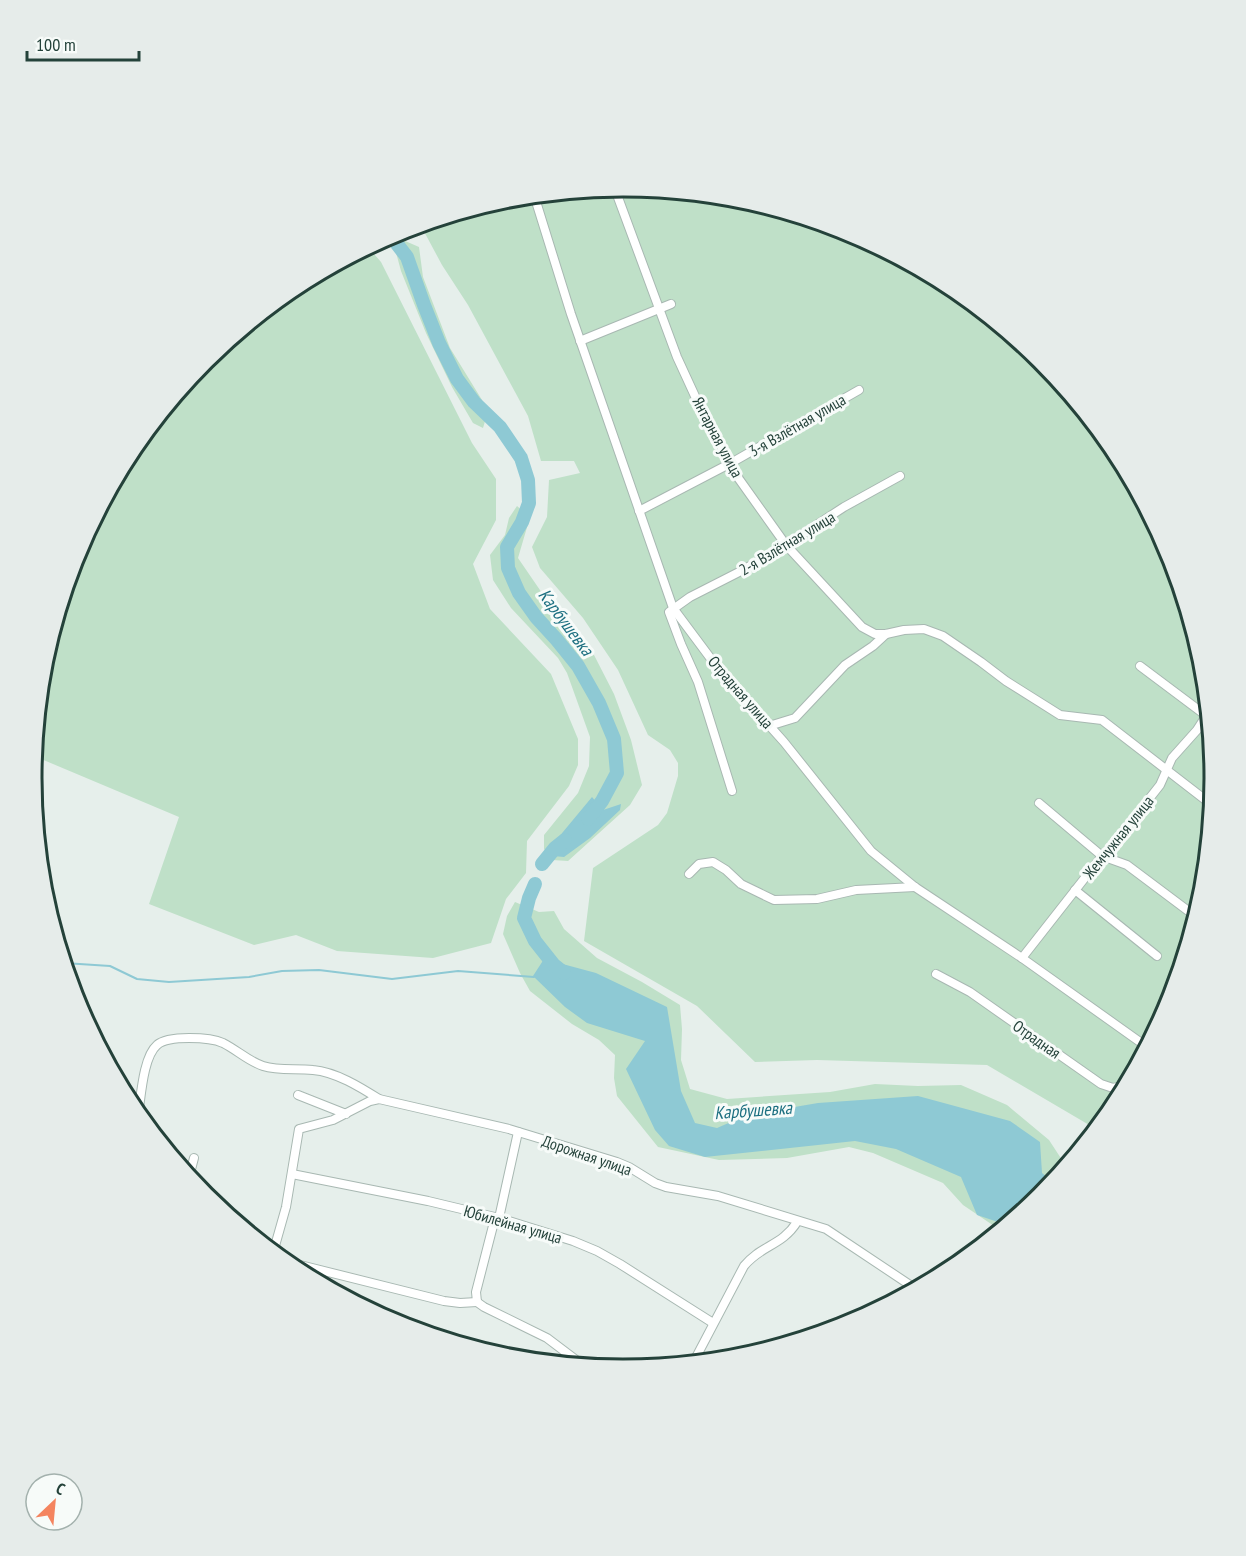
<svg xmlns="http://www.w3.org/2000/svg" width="1246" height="1556" font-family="'PT Sans Narrow',sans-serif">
	<rect width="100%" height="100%" fill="#e6efeb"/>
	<g fill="#bfe0c8">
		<path d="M623,187l116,11 111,34 102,54 89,74 74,90 55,102 33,111 11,115 -11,116 -34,111 -54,102 -19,22 -109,-64 -170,-5 -62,2 -58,-56 -113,-65 9,-73 65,-43 9,-12 11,-37v-13l-8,-13 -22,-15 -30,-65 -35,-52 -43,-50 -8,-21 15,-30 2,-37 31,-7 -6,-12h-33l-13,-45 -60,-111 -26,-40 -22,-41 88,-26z"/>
		<path d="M396,237l23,10 4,30 27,71 32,52 4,18 -3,10 -10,-5 -21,-36 -26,-54 -25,-62 -7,-26z"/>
		<path d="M368,247l13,15 91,181 24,36v41l-23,44 17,45 61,65 27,65v26l-9,21 -42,55 -1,32 -20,26 -15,44 -58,15 -96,-7 -41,-16 -42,10 -105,-41 30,-87 -145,-61 9,-94 34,-111 54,-102 74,-89 90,-74z"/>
		<path d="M517,506l13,11 -12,41 24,35 52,62 20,39 17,46 11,45 -12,20 -62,56 -16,-1 -8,-11v-14l34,-42 11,-27 1,-29 -23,-64 -9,-15 -47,-50 -18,-28 -3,-25 15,-20 4,-17z"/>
		<path d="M515,902l24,10 15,-1 10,18 33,29 45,24 38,23 2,24 -1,31 9,29 37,10 103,-7 45,-8 43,2 43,-1 46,20 42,35 17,26 -25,30 -41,34 -37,-25 -20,-22 -70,-30 -24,-6 -62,11 -68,2 -61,-13 -41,-51 -3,-18 1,-23 -16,-15 -27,-16 -42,-33 -10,-18 -17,-39 4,-18z"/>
	</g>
	<g fill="#8ec9d4">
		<path d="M592,797l11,13 18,-6 -1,6 -30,28 -26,19 -11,-1v-12z"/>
		<path d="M544,959l52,14 71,34 14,84 14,32 22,5 30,-13 71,-12 100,-7 92,25 30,21 2,31 11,9 -12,14 -34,29 -30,-10 -16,-38 -65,-28 -41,-8 -150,16 -36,-11 -14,-16 -29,-61 19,-28 -58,-18 -22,-16 -32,-31z"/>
	</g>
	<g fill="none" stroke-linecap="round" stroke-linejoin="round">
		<path stroke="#8ec9d4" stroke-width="2" d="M64,963l46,3 27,13 32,3 80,-5 33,-6 37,-1 73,9 66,-8 76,6"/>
		<g stroke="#8ec9d4" stroke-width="14">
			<path d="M390,235l17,22 17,48 15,38 18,36 17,23 26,25 21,31 7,22 1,23 -7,19 -15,25 1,21 11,25 17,24 21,23 21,26 21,37 15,36 3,34 -15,28 -14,18"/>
			<path d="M542,864l13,-16 10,-8"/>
			<path d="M535,884l-6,14 -5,20 11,23 19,24 10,8"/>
		</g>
		<g stroke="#a8b8b2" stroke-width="10">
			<g id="minor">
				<path d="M616,192l61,165 23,50 39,72 47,66 76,82 13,7h11l18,-4 20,-1 19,7 38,26 25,19 54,34 42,5 110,85"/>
				<path d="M534,195l37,119 102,294 44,59 67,75 87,109 44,36 107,71 125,89"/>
				<path d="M580,341l91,-37"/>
				<path d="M639,511l92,-48 128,-73"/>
				<path d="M1140,666l68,51"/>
				<path d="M769,726l26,-8 50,-53 28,-19 13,-12"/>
				<path d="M732,791l-34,-109 -17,-38 -12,-32 21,-15 53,-27 43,-25 58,-38 56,-31"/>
				<path d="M1039,803l63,53 25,9 64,48"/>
				<path d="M689,874l10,-10 14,-2 13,8 15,14 33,16 43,-1 39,-9 59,-3"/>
				<path d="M1075,890l82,66"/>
				<path d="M1022,958l80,-102 10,-10 48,-61 12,-27 25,-28 11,-17"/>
				<path d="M936,974l34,18 131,92 12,4 13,-3 3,-9 5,-6"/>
				<path d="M298,1095l48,19"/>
				<path d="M138,1115c3,-18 5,-58 19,-70 11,-10 53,-8 66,-2 14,7 25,18 40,23 16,5 33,2 50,4 23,2 47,17 66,29"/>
				<path d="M1106,1118l20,-33"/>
				<path d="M292,1174l136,27 71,17 74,23 24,10 23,13 93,59"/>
				<path d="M189,1177l5,-19"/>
				<path d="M499,1218l19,-86"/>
				<path d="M273,1253l13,-46 13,-78 34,-9 37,-19 9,-2 130,30 108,33 12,5 26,16 11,4 52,9 108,33 90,60"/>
				<path d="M284,1261l160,40 16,2 17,-1"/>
				<path d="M477,1302l7,5 63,31 37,28"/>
				<path d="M477,1302l-1,-10 19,-74"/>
				<path d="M815,1335v-1"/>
				<path d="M693,1363l51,-97c17,-21 38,-20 53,-44"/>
			</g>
		</g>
		<use href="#minor" stroke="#fff" stroke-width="8"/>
	</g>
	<g text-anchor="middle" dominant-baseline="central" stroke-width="6" stroke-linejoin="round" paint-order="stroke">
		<g font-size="16" fill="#24423a" stroke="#f7fbf9">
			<text transform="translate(797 425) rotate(-30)">3-я Взлётная улица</text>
			<text transform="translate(718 437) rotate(62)">Янтарная улица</text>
			<text transform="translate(787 543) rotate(-31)">2-я Взлётная улица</text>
			<text transform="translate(741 692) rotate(49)">Отрадная улица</text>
			<text transform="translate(1118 837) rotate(-51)">Жемчужная улица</text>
			<text transform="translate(1037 1039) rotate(35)">Отрадная</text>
			<text transform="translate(587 1155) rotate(19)">Дорожная улица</text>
			<text transform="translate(513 1224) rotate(16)">Юбилейная улица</text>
		</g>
		<g font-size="18" font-style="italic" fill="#1c6f80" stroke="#f7fbf9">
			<text transform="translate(566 622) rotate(53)">Карбушевка</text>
			<text transform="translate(753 1110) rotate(-4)">Карбушевка</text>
		</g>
	</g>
	<path d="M0 0H1246V1556H0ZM42 778a581 581 0 1 1 1162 0a581 581 0 1 1-1162 0Z" fill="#e6ecea" fill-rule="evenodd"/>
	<path fill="none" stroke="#24423a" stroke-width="3" d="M42 778a581 581 0 1 1 1162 0a581 581 0 1 1-1162 0Z"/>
	<g transform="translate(54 1502) rotate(26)"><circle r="28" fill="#f7fbf9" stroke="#a3b1ad" stroke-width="1.5"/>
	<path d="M0-4.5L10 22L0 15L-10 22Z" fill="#f4845f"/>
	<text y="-9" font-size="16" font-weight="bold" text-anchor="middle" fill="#24423a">С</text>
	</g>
	<path d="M27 51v9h112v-9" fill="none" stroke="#24423a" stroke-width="3"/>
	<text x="36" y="51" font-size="18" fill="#24423a" stroke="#f7fbf9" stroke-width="4.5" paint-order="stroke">100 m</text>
</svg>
